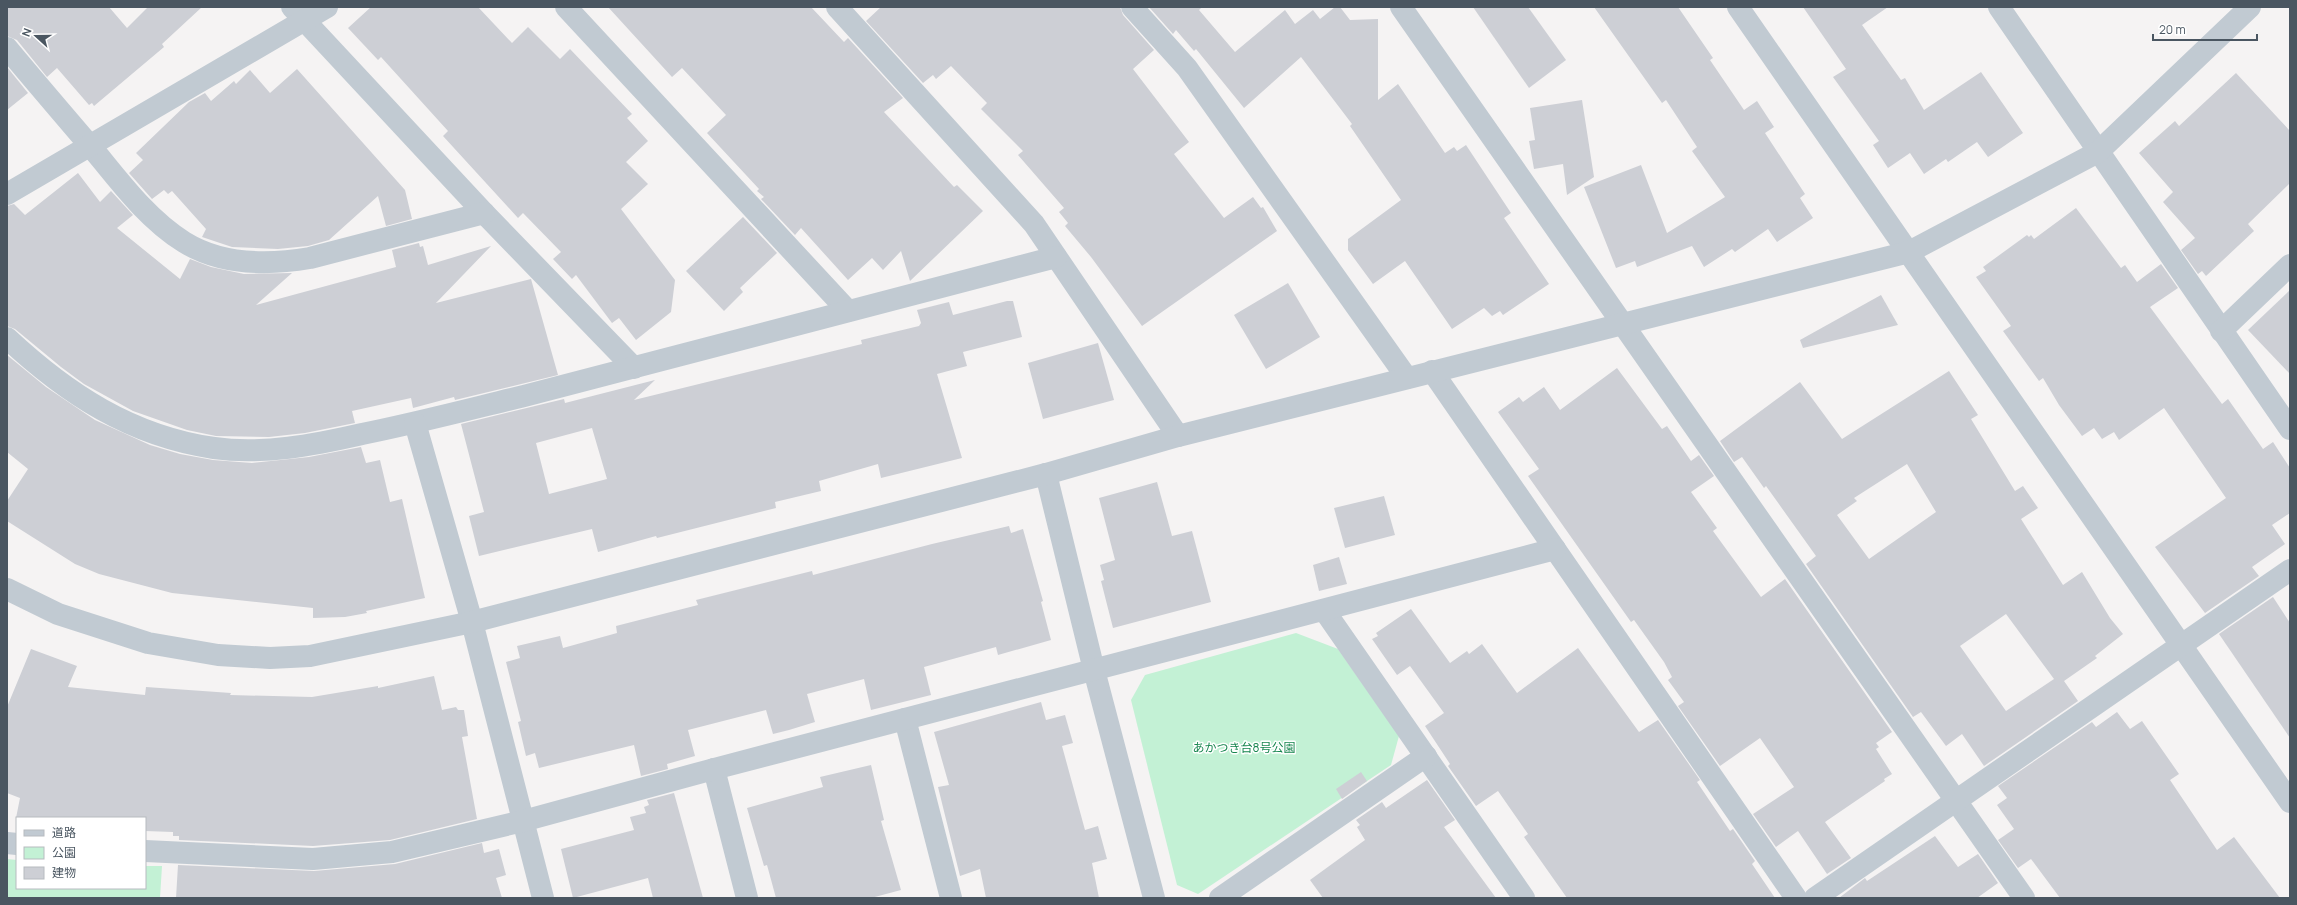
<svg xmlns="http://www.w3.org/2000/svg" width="2297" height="905" font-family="Manrope,'Noto Sans JP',sans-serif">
	<rect width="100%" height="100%" fill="#f5f3f3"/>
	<g fill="#c3f1d5">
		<path d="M1296,633l42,16 61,87 -8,29 -193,129 -21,-9 -46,-185 14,-25z"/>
		<path d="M7,859l10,1v28h128v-22h17l-2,32h-153z"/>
	</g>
	<g fill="#cdcfd5" fill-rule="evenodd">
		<path d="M7,7h102l18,21 21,-21h54l-40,37 2,3 -70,59 -2,-3 -3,2 -32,-37 -10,9 -30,-37 -10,-4z"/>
		<path d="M371,7h107l34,36 16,-16 32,32 10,-10 62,65 -5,4 21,23 -22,21 22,22 -27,25 54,71 -4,32 -35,28 -17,-22 -7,5 -36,-48 -4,4 -19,-20 8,-7 -38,-39 -5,5 -75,-82 5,-5 -67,-74 -3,3 -30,-32z"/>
		<path d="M608,7h203l33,35 4,-4 55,60 -19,14 70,75 3,-2 26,26 -73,70 -9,-30 -18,19 -11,-12 -24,22 -47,-52 -6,7 -34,-36 3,-2 -7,-6 2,-2 -52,-56 19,-18 -44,-47 -10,9z"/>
		<path d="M881,7h239l3,8 31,35 -21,19 56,73 -15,12 50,64 29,-21 8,11 2,-1 14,24 -135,95 -51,-69 -26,-31 3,-3 -9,-11 5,-4 -46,-53 5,-4 -42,-42 6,-6 -36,-37 -15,13 -3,-4 -10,8 -57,-62z"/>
		<path d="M1149,7h53l-3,3 36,42 50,-42 10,14 18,-14 7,9 15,-12h5l10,13 28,-1v81l20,-16 47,69 9,-6 3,4 9,-6 45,68 -7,5 45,66 -46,31 -3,-4 -8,5 -8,-8 -32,21 -47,-68 -32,23 -25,-34v-11l53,-39 -51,-74 2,-2 -51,-67 -57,51 -48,-59 -2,2 -18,-21 -3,4z"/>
		<path d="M1473,7h55l38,53 -37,28z"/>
		<path d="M1594,7h84l35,51 -3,2 34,50 13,-9 17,26 -9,6 40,61 -5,4 13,20 -36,24 -9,-13 -33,23 -3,-3 -28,18 -12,-21 -55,21 -2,-6 -19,7 -32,-81 57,-22 26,68 58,-36 -33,-46 5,-4 -31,-47 -4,3z"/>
		<path d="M1803,7h85l-26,18 39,55 4,-2 19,32 57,-38 42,61 -35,24 -11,-15 -29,20 -2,-3 -22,15 -14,-21 -22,15 -15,-23 6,-4 -46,-64 13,-8z"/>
		<path d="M7,67l21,26 -21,17z"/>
		<path d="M297,69l108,121 7,29 -26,7 -8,-30 -49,44 -21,6 -30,3 -46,-2 -30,-10 4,-8 -34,-38 -4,3 -4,-4 -12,9 -23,-26 14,-13 -7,-7 53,-51 16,-9 6,8 23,-20 2,3 14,-14 20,23z"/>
		<path d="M2236,73l54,58v52l-42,41 6,7 -48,45 -4,-5 -4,3 -17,-24 14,-12 -32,-36 10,-10 -34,-39 36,-32 4,5z"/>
		<path d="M1582,100l12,77 -27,18 -4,-31 -29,5 -5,-28 6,-1 -5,-32z"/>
		<path d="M78,173l22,29 11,-11 22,24 -16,13 63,51 10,-20 21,8 33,7 48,-1 -36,32 140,-38 -4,-17 27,-7 1,4 3,-1 5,19 63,-19 -55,57 95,-24 27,96 -103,25 -1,-3 -41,11 -2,-10 -59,13 3,12 -50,10 -36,4 -53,-1 -29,-6 -54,-19 -49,-27 -23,-17 -46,-38 -8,-3v-120l7,-2 11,11z"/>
		<path d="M2076,208l45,60 4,-3 12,17 24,-18 17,24 -28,19 72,97 6,-5 35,50 10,-7 17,26v45l-18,12 13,19 -33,23 7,9 -54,37 -50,-66 71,-49 -62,-90 -45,32 -5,-8 -12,7 -8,-11 -12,8 -23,-31 -16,-27 -4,3 -36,-50 8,-5 -35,-49 10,-6 -3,-4 44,-32 2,2 2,-2 3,4z"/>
		<path d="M743,217l34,36 -37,35 3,4 -19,19 -38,-40z"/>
		<path d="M1288,283l32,54 -54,32 -32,-54z"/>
		<path d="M2290,290v84l-42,-44z"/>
		<path d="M1881,295l17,30 -95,23 -3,-8z"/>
		<path d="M1007,301h6l9,36 -59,15 4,14 -30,8 25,84 -81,20 -3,-14 -59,17 2,10 -46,11 1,6 -119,30 -1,-2 -58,16 -6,-23 -113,27 -10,-40 15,-4 -23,-88 103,-25 1,4 90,-23 -21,20 228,-56 -1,-4 58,-14 2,-3 -4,-13 32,-8 4,13zM592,428l15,51 -58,15 -13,-51z"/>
		<path d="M1098,343l16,57 -71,19 -15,-56z"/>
		<path d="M7,355l39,32 49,33 55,25 30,9 33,6 39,3 57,-6 52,-10 5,16 14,-3 10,42 12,-3 23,99 -59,13 1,2 -22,4 -32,1v-10l-141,-15 -73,-19 -24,-10 -68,-43v-20l21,-32 -21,-17z"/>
		<path d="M1617,368l45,61 5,-3 24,35 8,-6 15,21 -23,16 26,36 -4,3 48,66 24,-18 107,153 -16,11 3,4 -3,2 16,25 -8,5 1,2 -60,41 26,36 -24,16 -29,-43 -22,16 -23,-33 41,-27 -34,-49 -40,28 -42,-60 6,-4 -16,-22 4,-3 -8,-15 -30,-42 -3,2 -103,-146 11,-7 -41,-57 21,-15 4,5 21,-15 16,23z"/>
		<path d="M1949,371l29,44 -7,4 44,72 8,-5 15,22 -17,11 42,66 19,-13 28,46 13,16 -28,22 2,2 -33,23 14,20 -94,65 -22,-32 -16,12 -25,-34 -8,5 -107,-153 10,-8 -50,-70 -2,2 -22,-31 -8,5 -14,-21 80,-59 42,57zM1907,464l29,48 -67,47 -32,-44 20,-14 -3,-3zM2006,614l48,65 -48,32 -46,-65z"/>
		<path d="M1157,482l15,54 20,-5 19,71 -98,26 -12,-47 3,-1 -4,-15 15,-5 -16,-62z"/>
		<path d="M1384,496l11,39 -50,13 -11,-40z"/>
		<path d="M1009,526l2,7 12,-4 20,72 -2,1 10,38 -53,15 -2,-8 -72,20 7,28 -60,15 -7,-31 -57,15 8,28 -26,8 -16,4 -7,-24 -78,20 7,26 -28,8 1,5 -27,7 -7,-31 -95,23 -4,-15 -9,3 -8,-34 3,-1 -15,-59 14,-4 -3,-12 43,-10 3,12 54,-15 -1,-7 82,-21 -2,-5 116,-29 1,4 119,-31z"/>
		<path d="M1339,557l8,27 -28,7 -6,-26z"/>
		<path d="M2273,597l17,26v115l-71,-104z"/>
		<path d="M1411,609l39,54 17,-12 2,3 13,-10 35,49 61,-45 61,84 19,-12 42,60 -3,2 33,49 3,-2 22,32 -3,3 23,34h-208l-43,-61 4,-3 -30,-43 -22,15 -28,-40 2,-2 -25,-38 19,-13 -34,-47 -13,9 -25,-36 6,-3 -2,-3z"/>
		<path d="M31,649l46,17 -9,21 77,8 1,-8 85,6 -1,2 82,2 66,-11v2l56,-12 8,34 14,-3 2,3h6l4,26 -6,1 15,82 -87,21 -77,6 -134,-6v-4h-6v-4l-28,-1v-13h-129l4,-20 -13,-5v-86z"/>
		<path d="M1041,702l5,18 19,-5 8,28 -11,3 23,84 13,-4 9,33 -15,4 7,35h-113l-6,-29 -20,7 -22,-89 11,-2 -15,-53z"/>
		<path d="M2117,712l13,17 12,-8 37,53 -9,6 47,70 17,-13 46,61h-220l-29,-39 -13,9 -20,-28 16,-11 -17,-24 10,-7 -9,-12 94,-64 4,5z"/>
		<path d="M871,765l13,55 -3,1 20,69 -30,8h-95l-9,-33 -3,1 -17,-58 76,-21 -3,-10z"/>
		<path d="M1361,772l6,9 -25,18 -6,-10z"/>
		<path d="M1427,780l28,40 -11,7 52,71h-173l-13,-18 55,-40 -8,-13 3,-2 -4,-5 26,-18 4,6z"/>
		<path d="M674,793l29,105h-50l-5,-20 -75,20 -12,-49 73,-19 -4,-13 16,-4 -2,-6 5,-2 -2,-5z"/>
		<path d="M1935,836l23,31 20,-13 20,29 -21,15h-138l26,-20 2,3z"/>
		<path d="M482,843l2,10 15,-4 7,26 -10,3 6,20h-326l2,-33 136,6 81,-7z"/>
	</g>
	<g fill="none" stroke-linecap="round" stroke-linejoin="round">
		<g stroke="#c1cad2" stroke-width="22">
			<path d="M292,7l192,206 150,155"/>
			<path d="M566,7l282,304"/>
			<path d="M837,7l197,217 144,212"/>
			<path d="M1132,7l55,61 220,310"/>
			<path d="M1401,7l623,891"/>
			<path d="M1738,7l552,795"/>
			<path d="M1999,7l291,422"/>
			<path d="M7,48c30,36 60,71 90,106 26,32 52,66 87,88 37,23 85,23 126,16l174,-45"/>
			<path d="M7,194l320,-187"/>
			<path d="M2221,331l69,-66"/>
			<path d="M7,338c60,56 124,98 207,110 49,7 100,-3 148,-14 55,-11 108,-25 162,-38 178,-45 355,-93 532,-139"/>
			<path d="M1432,371l364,527"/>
			<path d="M415,423l57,199 71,276"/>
			<path d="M1046,474l48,196 60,228"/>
			<path d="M1324,610l200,288"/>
			<path d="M905,719l46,179"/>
			<path d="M714,769l33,129"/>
			<path d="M7,843l10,1"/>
			<path d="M145,851l168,8 79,-7 131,-31 191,-52 841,-220"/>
			<path d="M1220,898l206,-142"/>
			<path d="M1815,898l475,-328"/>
		</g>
		<path stroke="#c1cad2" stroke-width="22" d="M7,589l51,25 90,29 70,12 52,3 40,-2 162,-34 574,-148 132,-38 703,-177 28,-7 189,-100 152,-145"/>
	</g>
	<g text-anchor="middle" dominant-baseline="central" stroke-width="3" stroke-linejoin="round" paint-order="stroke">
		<g font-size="12" fill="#17864f" stroke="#fff">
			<text x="1244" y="747">あかつき台8号公園</text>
		</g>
	</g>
	<rect width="2297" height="905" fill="none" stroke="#4a5661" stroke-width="16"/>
	<rect x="16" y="817" width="130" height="72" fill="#ffffff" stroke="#b7bbc0"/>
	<rect x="24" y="830" width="20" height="6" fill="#c1cad2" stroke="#b7bbc0"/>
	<text x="52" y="837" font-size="12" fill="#4a5661">道路</text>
	<rect x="24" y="847" width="20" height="12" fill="#c3f1d5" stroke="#b7bbc0"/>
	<text x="52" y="857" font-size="12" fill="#4a5661">公園</text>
	<rect x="24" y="867" width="20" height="12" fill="#cdcfd5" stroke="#b7bbc0"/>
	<text x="52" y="877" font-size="12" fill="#4a5661">建物</text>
	<g transform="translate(36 36) rotate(291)" stroke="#ffffff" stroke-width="3" paint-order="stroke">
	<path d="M0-3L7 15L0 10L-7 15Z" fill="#4a5661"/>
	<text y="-6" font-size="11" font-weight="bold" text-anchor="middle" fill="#4a5661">N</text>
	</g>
	<path d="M2153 34v6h104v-6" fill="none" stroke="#4a5661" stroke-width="2"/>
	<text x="2159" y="34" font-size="12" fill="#4a5661" stroke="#ffffff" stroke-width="3" paint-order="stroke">20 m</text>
</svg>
